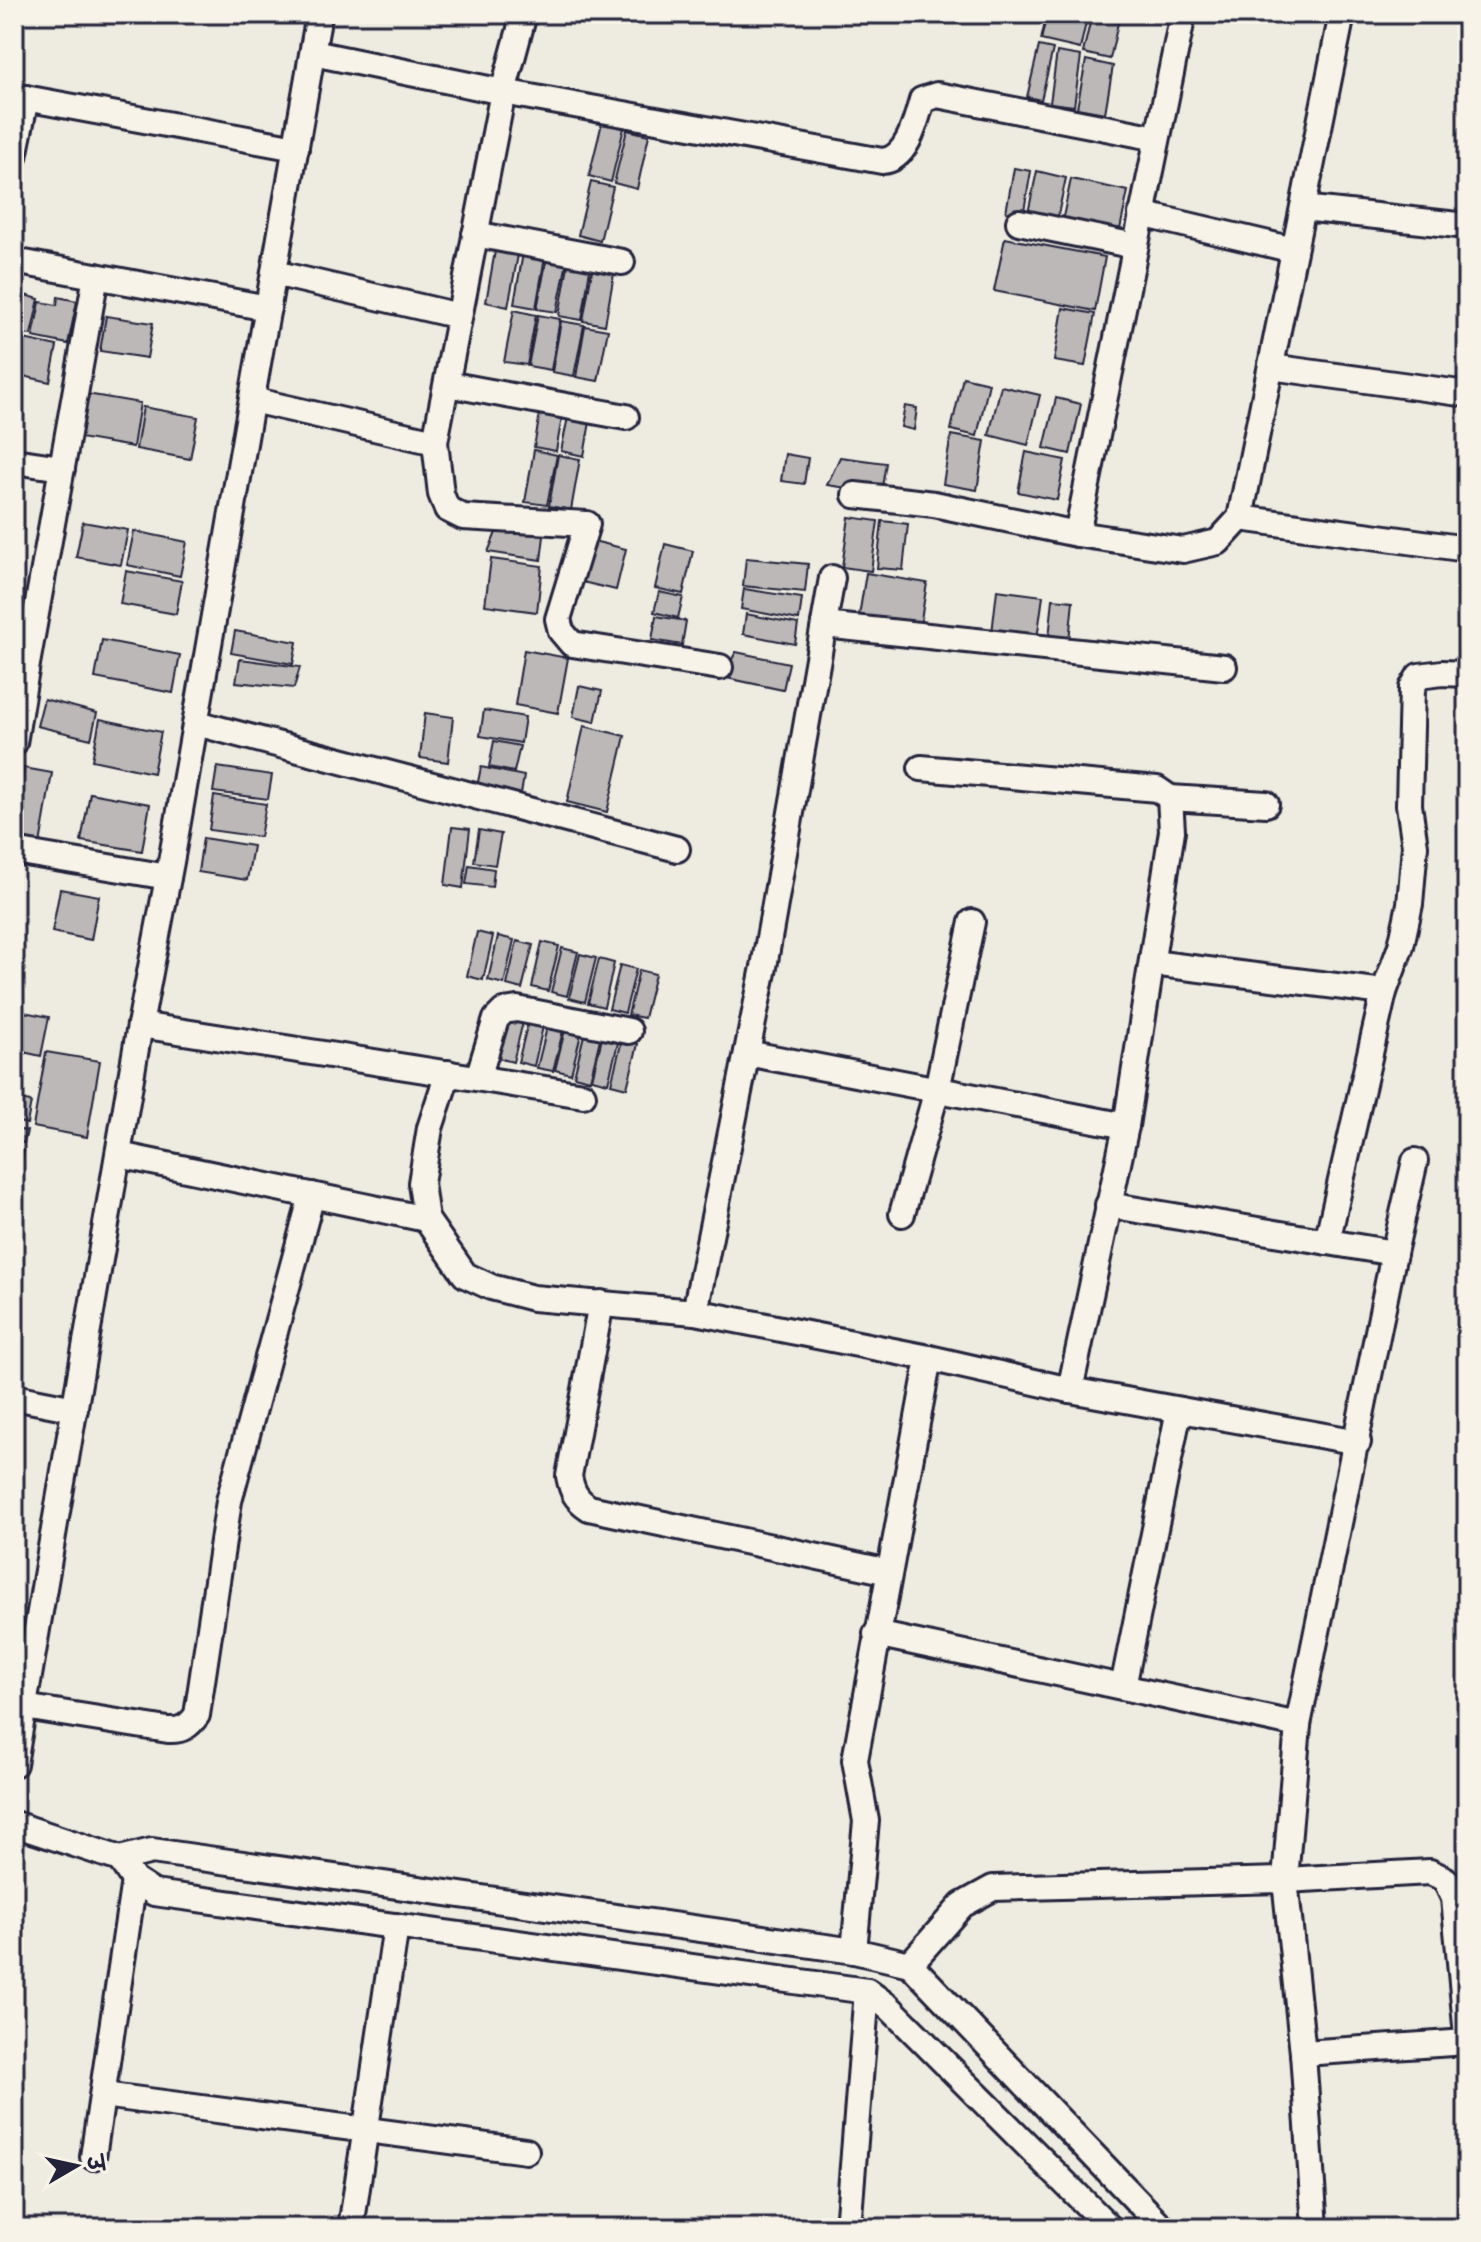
<svg xmlns="http://www.w3.org/2000/svg" width="1481" height="2242" font-family="Mynerve,'Playpen Sans Deva',sans-serif">
	<rect width="100%" height="100%" fill="#eeebe1"/>
	<filter id="ink" filterUnits="userSpaceOnUse"><feTurbulence type="fractalNoise" baseFrequency=".0125" numOctaves="2"/><feDisplacementMap in="SourceGraphic" scale="16" xChannelSelector="R" yChannelSelector="G"/><feConvolveMatrix kernelMatrix="1 2 1 2 8 2 1 2 1" color-interpolation-filters="sRGB"/></filter>
	<g filter="url(#ink)">
		<g fill="#bbb8b7" stroke="#22223b" stroke-width="2">
			<path d="M1047,14h41l-8,35 -39,-9z"/>
			<path d="M1092,14h28l-10,45 -27,-6z"/>
			<path d="M1039,46l14,3 -12,51 -14,-3z"/>
			<path d="M1057,52l24,4 -7,50 -24,-3z"/>
			<path d="M1086,60l27,6 -8,47 -28,-5z"/>
			<path d="M602,123l22,5 -13,54 -22,-6z"/>
			<path d="M627,130l22,5 -12,54 -23,-6z"/>
			<path d="M1014,168l17,3 -8,45 -17,-4z"/>
			<path d="M1037,171l29,7 -9,41 -29,-6z"/>
			<path d="M1071,179l57,12 -9,43 -57,-12z"/>
			<path d="M591,182l22,5 -13,54 -22,-6z"/>
			<path d="M1005,238l100,19 -10,54 -101,-20z"/>
			<path d="M495,251l23,4 -10,52 -22,-5z"/>
			<path d="M523,253l22,4 -9,51 -22,-4z"/>
			<path d="M547,257l20,5 -10,50 -20,-3z"/>
			<path d="M568,265l22,4 -8,51 -23,-4z"/>
			<path d="M592,270l22,4 -9,51 -22,-4z"/>
			<path d="M14,292l25,7 -8,36 -17,-2z"/>
			<path d="M58,297l19,4 -9,43 -35,-7 7,-35 17,3z"/>
			<path d="M1063,308l32,6 -10,52 -31,-5z"/>
			<path d="M514,310l22,5 -9,50 -23,-3z"/>
			<path d="M538,315l22,4 -9,51 -23,-4z"/>
			<path d="M106,316l47,7 -6,35 -47,-7z"/>
			<path d="M561,321l23,4 -10,51 -22,-4z"/>
			<path d="M585,326l23,4 -10,51 -22,-4z"/>
			<path d="M14,337l43,9 -7,36 -36,-8z"/>
			<path d="M963,377l26,6 -12,53 -26,-6z"/>
			<path d="M1001,386l39,9 -12,50 -39,-10z"/>
			<path d="M87,394l53,9 -7,44 -53,-9z"/>
			<path d="M1056,398l25,6 -11,50 -26,-6z"/>
			<path d="M905,406l12,2 -3,22 -13,-3z"/>
			<path d="M143,407l55,10 -8,42 -54,-10z"/>
			<path d="M541,408l22,4 -7,39 -22,-4z"/>
			<path d="M569,412l22,4 -7,40 -23,-5z"/>
			<path d="M951,435l34,6 -8,49 -34,-6z"/>
			<path d="M534,450l23,5 -10,50 -22,-3z"/>
			<path d="M1026,452l39,8 -8,40 -39,-8z"/>
			<path d="M785,454l23,4 -4,26 -23,-3z"/>
			<path d="M558,455l22,4 -9,51 -22,-4z"/>
			<path d="M840,457l46,6 -5,30 -54,-8z"/>
			<path d="M849,517l29,4 -7,50 -29,-4z"/>
			<path d="M882,521l26,3 -5,46 -26,-2z"/>
			<path d="M83,522l45,8 -7,35 -45,-8z"/>
			<path d="M497,530l47,6 -3,24 -53,-8z"/>
			<path d="M134,531l53,11 -7,34 -53,-11z"/>
			<path d="M589,540l37,9 -10,41 -38,-9z"/>
			<path d="M665,544l28,7 -10,43 -28,-6z"/>
			<path d="M746,558l62,6 -3,28 -62,-6z"/>
			<path d="M491,559l51,7 -5,46 -52,-7z"/>
			<path d="M126,571l56,10 -6,33 -56,-10z"/>
			<path d="M866,573l61,10 -7,43 -61,-10z"/>
			<path d="M744,589l58,9 -3,22 -58,-11z"/>
			<path d="M997,590l46,6 -6,43 -45,-6z"/>
			<path d="M659,592l24,5 -5,21 -24,-6z"/>
			<path d="M1053,599l20,2 -4,40 -20,-3z"/>
			<path d="M746,614l52,10 -3,20 -52,-10z"/>
			<path d="M656,616l30,5 -4,24 -30,-5z"/>
			<path d="M235,631l62,11 -4,22 -62,-11z"/>
			<path d="M102,640l78,15 -7,38 -78,-15z"/>
			<path d="M524,650l44,8 -10,55 -43,-8z"/>
			<path d="M736,652l53,11 -6,27 -61,-13z"/>
			<path d="M240,659l60,8 -6,21 -58,-6z"/>
			<path d="M579,686l23,5 -7,31 -22,-5z"/>
			<path d="M44,699l53,14 -6,26 -54,-13z"/>
			<path d="M484,710l41,7 -4,26 -41,-7z"/>
			<path d="M425,713l28,4 -5,45 -28,-4z"/>
			<path d="M100,719l61,13 -8,41 -61,-13z"/>
			<path d="M584,726l41,10 -18,76 -40,-10z"/>
			<path d="M494,741l26,5 -6,26 -25,-5z"/>
			<path d="M217,767l55,8 -4,24 -55,-7z"/>
			<path d="M481,767l43,9 -4,24 -44,-8z"/>
			<path d="M24,768l28,5 -13,77 -25,-5v-18z"/>
			<path d="M90,793l60,11 -8,47 -61,-10z"/>
			<path d="M214,796l52,8 -6,33 -51,-7z"/>
			<path d="M452,827l18,2 -7,59 -18,-3z"/>
			<path d="M479,830l22,4 -6,31 -21,-3z"/>
			<path d="M203,838l50,8 -6,34 -49,-8z"/>
			<path d="M469,865l25,4 -2,18 -26,-3z"/>
			<path d="M60,889l39,7 -8,44 -39,-8z"/>
			<path d="M477,932l16,4 -10,44 -16,-4z"/>
			<path d="M498,936l16,4 -10,44 -16,-4z"/>
			<path d="M517,941l16,4 -11,44 -15,-4z"/>
			<path d="M542,942l17,4 -11,45 -16,-4z"/>
			<path d="M562,948l16,4 -11,44 -16,-4z"/>
			<path d="M580,954l16,4 -11,44 -16,-4z"/>
			<path d="M599,959l15,4 -10,44 -16,-4z"/>
			<path d="M620,965l16,4 -11,44 -16,-4z"/>
			<path d="M639,970l16,4 -11,44 -16,-3z"/>
			<path d="M14,1010l35,7 -8,39 -27,-6z"/>
			<path d="M508,1014l16,4 -11,44 -15,-4z"/>
			<path d="M529,1018l15,4 -10,44 -16,-4z"/>
			<path d="M548,1023l16,4 -11,44 -16,-3z"/>
			<path d="M566,1026l16,4 -11,44 -16,-4z"/>
			<path d="M585,1031l16,4 -11,45 -16,-4z"/>
			<path d="M603,1034l16,5 -11,44 -16,-4z"/>
			<path d="M622,1040l16,4 -11,44 -16,-4z"/>
			<path d="M46,1052l54,9 -13,76 -54,-10z"/>
			<path d="M14,1099l17,3 -4,22 -13,-3z"/>
			<path d="M14,1129l13,2 -3,12 -10,-2z"/>
			<path d="M14,1149l10,2 -4,19 -6,-2z"/>
		</g>
		<g fill="none" stroke-linecap="round" stroke-linejoin="round">
			<g stroke="#22223b" stroke-width="30">
				<g id="minor">
					<path d="M313,53l190,39 379,69c25,-1 34,-40 40,-61l15,-5 220,43"/>
					<path d="M14,96l282,52"/>
					<path d="M14,157l12,-59"/>
					<path d="M1303,208l164,18"/>
					<path d="M1141,214l153,36"/>
					<path d="M1019,222l116,24"/>
					<path d="M475,234l147,28"/>
					<path d="M14,261l254,47"/>
					<path d="M274,273l185,43"/>
					<path d="M1271,367l196,27"/>
					<path d="M447,384l179,33"/>
					<path d="M252,400l183,42 68,-350 21,-78"/>
					<path d="M435,442l6,52 6,15 16,8 124,7 -29,95 3,12 11,13 148,23"/>
					<path d="M14,461l48,7"/>
					<path d="M855,495l79,9 143,30 106,16 35,-8 22,-24 102,-504"/>
					<path d="M1240,518l227,31"/>
					<path d="M1077,534l106,-520"/>
					<path d="M824,625l400,42"/>
					<path d="M14,668l12,2 70,-394"/>
					<path d="M196,723l481,126"/>
					<path d="M14,743l12,-73"/>
					<path d="M921,768l236,21 13,9 2,33 -46,295"/>
					<path d="M1170,798l96,6"/>
					<path d="M14,851l154,26"/>
					<path d="M1152,963l232,29"/>
					<path d="M140,1025l443,70"/>
					<path d="M448,1073l-18,55 -9,55 5,36 39,56 26,12 42,11 162,14 69,-345 68,-389"/>
					<path d="M478,1078l18,-59 8,-8 13,-2 112,22"/>
					<path d="M119,1155l307,64"/>
					<path d="M1108,1205l286,48 -96,472 -13,155 18,173 12,175"/>
					<path d="M902,1214l35,-124 35,-168"/>
					<path d="M1327,1242l57,-250 17,-46 9,-42 5,-58 -6,-41 3,-117 7,-12 23,-3 25,1"/>
					<path d="M1394,1253l21,-92"/>
					<path d="M601,1303l-32,173c3,16 7,23 20,32l300,64"/>
					<path d="M695,1312l234,46 141,32 56,-264 -379,-73"/>
					<path d="M1070,1390l288,52"/>
					<path d="M14,1397l61,12"/>
					<path d="M876,1634l422,91"/>
					<path d="M1123,1687l56,-277"/>
					<path d="M24,1707l144,23c14,1 21,-4 29,-15l32,-214 83,-306"/>
					<path d="M14,1764l126,-739 31,-163 148,-848"/>
					<path d="M14,1824l106,35 32,-8 702,100 56,13 253,264"/>
					<path d="M120,1859l14,21 20,13 713,98 22,16 221,221"/>
					<path d="M854,1951l12,-130 -11,-61 74,-402"/>
					<path d="M910,1964l52,-59 31,-17 292,-8 145,-8 15,7 9,19 13,138"/>
					<path d="M1303,2053l164,-11"/>
					<path d="M103,2095l423,56"/>
					<path d="M93,2157l41,-277"/>
					<path d="M351,2228l45,-302"/>
					<path d="M848,2228l19,-237"/>
				</g>
			</g>
			<use href="#minor" stroke="#f7f3e8" stroke-width="24"/>
		</g>
	</g>
	<rect width="1481" height="2242" fill="none" stroke="#f7f3e8" stroke-width="48"/>
	<rect x="24" y="24" width="1433" height="2194" fill="none" stroke="#22223b" stroke-width="3" filter="url(#ink)"/>
	<g transform="translate(76 2166) rotate(81)" stroke="#f7f3e8" stroke-width="6" paint-order="stroke">
	<path d="M0-6L14 30L0 20L-14 30Z" fill="#22223b"/>
	<text y="-12" font-size="22" font-weight="bold" text-anchor="middle" fill="#22223b">उ</text>
	</g>
</svg>
